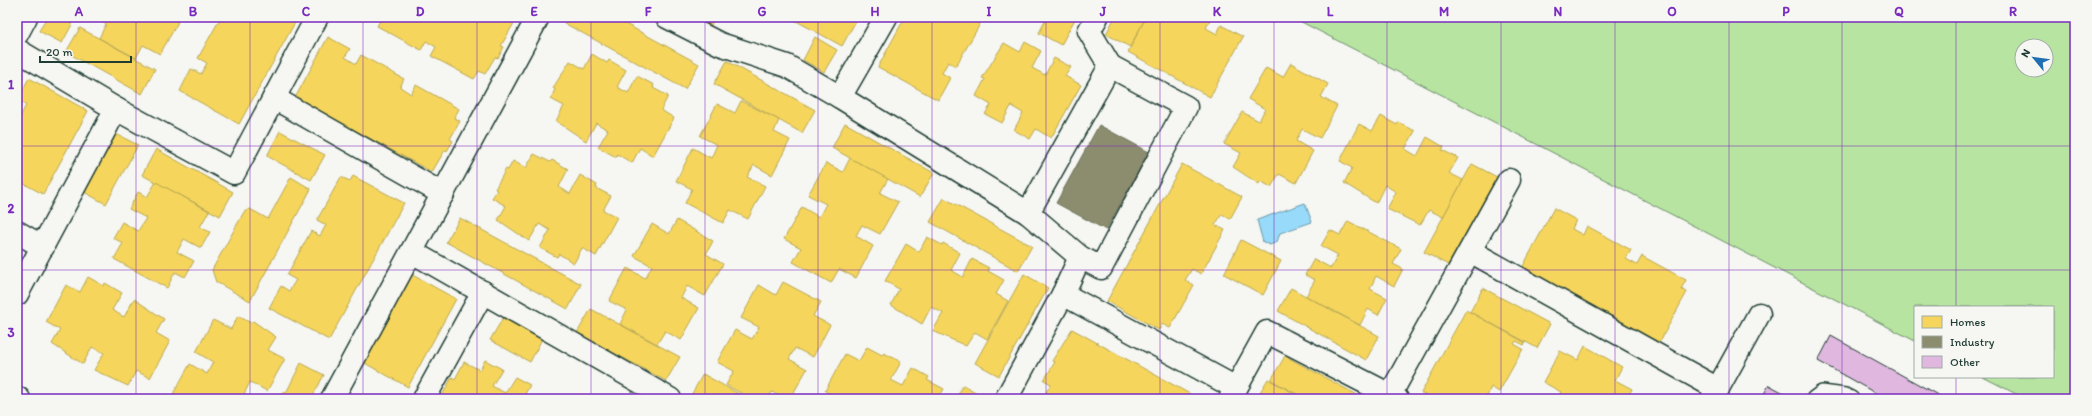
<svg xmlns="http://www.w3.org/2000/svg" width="2092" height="416" font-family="Itim,sans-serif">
	<rect width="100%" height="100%" fill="#f6f6f2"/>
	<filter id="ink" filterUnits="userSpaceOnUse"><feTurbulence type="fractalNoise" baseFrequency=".025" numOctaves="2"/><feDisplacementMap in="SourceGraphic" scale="8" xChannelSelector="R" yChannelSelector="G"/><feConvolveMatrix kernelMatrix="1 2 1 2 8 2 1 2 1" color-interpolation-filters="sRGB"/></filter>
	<g filter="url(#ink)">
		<path fill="#b8e4a1" stroke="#6c906a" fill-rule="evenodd" d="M1292,17h783v382h-49l-43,-22h70v-70h-138v34zM2022,46h24v24h-24z"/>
		<path fill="#98dafa" stroke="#689bab" d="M1305,203l7,19 -32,11 -3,9 -7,3 -7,-3 -6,-22z"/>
		<g fill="#f6d55c" stroke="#b6a750">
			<path d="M47,17h29l-14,26 -23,-12z"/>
			<path d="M93,17h77l8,5 -18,32 -17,-9 -7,13 -37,-20 7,-14z"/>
			<path d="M221,17l9,3 2,-3h66l-59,107 -59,-33 11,-22 10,5 6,-11 -9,-5z"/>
			<path d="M382,17h120l12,6 -13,23 3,1 -6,11 -3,-1 -10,17 -6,-3 -5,8 -43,-23 5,-9 -10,-6 -5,9 -44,-24z"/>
			<path d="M567,17h46l86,47 -14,25 -121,-66z"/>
			<path d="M691,17h24l-5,10z"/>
			<path d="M789,17h69l-16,29z"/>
			<path d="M905,17h68l-1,2 8,5 -24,42 -8,-4 -6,11 8,5 -12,22 -60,-33z"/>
			<path d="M1047,17h29l-15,28 -22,-12z"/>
			<path d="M1115,17h31l-16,30 -24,-13z"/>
			<path d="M1146,17h60l4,2 -4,9 11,6 4,-9 22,12 -33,60 -82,-45z"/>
			<path d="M80,28l75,41 -13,25 -76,-42z"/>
			<path d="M328,37l22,12 -5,8 11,7 5,-9 43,24 -4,8 11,7 5,-9 43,24 -5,9 6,3 -10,18 3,2 -6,10 -2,-1 -13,22 -137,-74z"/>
			<path d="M815,37l22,13 -13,22 -21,-12z"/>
			<path d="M1025,42l16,9 -9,17 13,7 9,-17 17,9 -6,9 16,9 -30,53 -15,-9 -6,10 -16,-9 9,-17 -12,-7 -9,17 -17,-9 6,-9 -15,-9 9,-17 -3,-1 22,-35 16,9z"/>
			<path d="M592,54l15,9 2,-3 17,10 -9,17 11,6 9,-17 17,9 -1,3 15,8 -7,14 13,8 -21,38 -13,-8 -8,15 -15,-9 -1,3 -18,-10 10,-17 -12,-7 -10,18 -30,-20 8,-15 -13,-7 4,-10 -2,-1 17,-27 14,8z"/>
			<path d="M727,61l88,49 -13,23 -88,-49z"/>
			<path d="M1291,63l37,21 -7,13 16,9 -17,32 -18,-9 -6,12 17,10 -17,32 -17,-9 -8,13 -11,-6 -1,3 -26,-17 8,-14 -17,-9 18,-32 17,9 6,-12 -17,-10 18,-31 17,9z"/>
			<path d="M29,78l59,33 -45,83 -26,-14v-65l3,2 6,-12 -9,-5z"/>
			<path d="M741,101l38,19 -5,12 16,8 -18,35 -18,-10 -7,12 18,9 -17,33 -18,-9 -7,13 -38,-20 7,-14 -16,-8 17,-33 18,10 6,-13 -17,-9 17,-32 18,9z"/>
			<path d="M1381,116l16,9 1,-3 17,9 -10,18 12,7 10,-19 17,10 -2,3 16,8 -9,15 14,7 -20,37 -14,-7 -9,15 -33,-16 9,-17 -11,-7 -9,18 -32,-20 8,-15 -12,-7 19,-37 13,7z"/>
			<path d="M845,123l89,50 -14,24 -88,-49z"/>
			<path d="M280,131l45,24 -14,25 -44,-24z"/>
			<path d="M116,134l22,11 -32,59 -22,-12z"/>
			<path d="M156,149l77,43 -13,24 -78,-41z"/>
			<path d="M534,154l16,8 2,-2 16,9 -9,18 5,3 6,4 10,-19 17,10 -1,3 15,8 -8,14 14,7 -21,39 -14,-8 -8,15 -15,-9 -2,3 -17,-9 10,-18 -11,-6 -10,17 -31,-21 8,-14 -14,-8 5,-8 -2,-1 11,-20 2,1 5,-9 13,7z"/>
			<path d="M850,158l38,21 -8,14 18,9 -18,32 -18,-9 -3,5 -3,6 17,10 -17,32 -17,-9 -8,14 -38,-21 8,-14 -17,-9 18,-32 17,10 7,-13 -18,-9 18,-32 17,9z"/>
			<path d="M1182,164l60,33 -12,22 -8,-5 -7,11 10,5 -24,44 -9,-5 -7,11 9,5 -24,43 -8,-4 -3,6 -52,-29z"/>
			<path d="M1472,164l25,13 -49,88 -24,-13z"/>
			<path d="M353,176l51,27 -75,137 -60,-32 12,-22 8,5 7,-11 -9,-5 24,-44 9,5 6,-11 -9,-5 24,-43 9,4z"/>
			<path d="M291,177l20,12 -61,112 -34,-19 -4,-12 32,-58 6,-3 18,10z"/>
			<path d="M156,182l53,29 -9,16 10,5 -9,16 -17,-9 -7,13 17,9 -9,16 -10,-5 -8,16 -53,-29 9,-16 -10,-5 9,-16 16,9 8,-13 -17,-9 9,-17 9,5z"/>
			<path d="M944,198l88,48 -14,25 -88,-49z"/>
			<path d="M1554,208l22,12 -4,9 11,6 4,-9 44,24 -5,9 11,6 5,-9 44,24 -5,9 6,3 -28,51 -137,-75z"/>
			<path d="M460,218l121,66 -13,25 -122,-67z"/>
			<path d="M677,220l36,21 -7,13 17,10 -18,32 -18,-10 -6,12 18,10 -18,32 -16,-9 -8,13 -37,-20 7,-14 -18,-9 18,-33 18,10 7,-12 -18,-10 18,-32 17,10z"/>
			<path d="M1348,221l53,28 -8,15 10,5 -9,17 -18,-10 -6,13 17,9 -9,17 -10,-6 -8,16 -54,-29 9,-16 -10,-5 9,-16 17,9 7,-13 -17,-9 9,-16 10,5z"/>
			<path d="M927,237l15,8 1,-2 17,10 -9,17 12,7 9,-18 17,9 -1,3 16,9 -8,14 12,7 -21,38 -12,-7 -9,14 -33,-15 10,-18 -12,-6 -9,17 -31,-19 8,-16 -14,-8 21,-37 13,8z"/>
			<path d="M1241,240l40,21 -18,34 -39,-21z"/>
			<path d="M407,272l49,27 -48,88 -49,-27z"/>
			<path d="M1024,274l24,14 -49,88 -24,-13z"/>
			<path d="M88,277l16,9 1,-3 17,10 -10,17 12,7 10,-18 30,20 -8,14 14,8 -20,37 -14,-7 -8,15 -34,-16 10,-17 -12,-6 -9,17 -31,-20 8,-14 -14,-8 20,-37 14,7z"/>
			<path d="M783,282l38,20 -8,14 17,9 -17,32 -18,-9 -6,11 18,10 -17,30h-5l-13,-7 -4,7h-16l-26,-14 8,-14 -17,-9 18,-32 17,9 7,-12 -18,-9 18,-33 17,10z"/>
			<path d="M1291,288l88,48 -13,24 -88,-49z"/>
			<path d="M1483,288l67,36 -13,24 -67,-36z"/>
			<path d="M591,309l89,48 -14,24 -89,-48z"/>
			<path d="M1466,310l60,33 -2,2 -8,-4 -2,3 9,5 -24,43 -8,-5 -5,12h-54l-11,-6z"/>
			<path d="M238,316l13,7 2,-2 23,16 -8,13 17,9 -18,32 -17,-9 -6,12 9,5h-76l-5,-3 18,-32 17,10 6,-12 -17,-10 17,-32 18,9z"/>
			<path d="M503,318l39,21 -12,23 -40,-22z"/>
			<path d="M1072,329l127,70h-141l-12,-7 5,-8 -7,-4 11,-18 -3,-1z"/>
			<path d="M1585,346l37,21 -7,13 17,9 -5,10h-70l4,-7 -18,-10 17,-31 18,9z"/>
			<path d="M867,347l15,8 2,-2 17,9 -10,18 12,6 10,-18 16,9 -2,3 17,9 -6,10h-100l-13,-8 20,-37 14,7z"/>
			<path d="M1285,356l78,42 -1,1h-56l-35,-19z"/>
			<path d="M485,360l17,9 -10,17 13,7 10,-16 15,8 -5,9 8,5h-89l-2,-3 10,-19 3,2 9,-17 16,8z"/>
			<path d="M301,363l23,12 -13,24h-32l5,-8 2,2z"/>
			<path d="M703,374l45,25h-59z"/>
			<path d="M1268,379l36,20h-48z"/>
			<path d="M963,385l25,14h-32z"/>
		</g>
		<path fill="#8c8c6e" stroke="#6b745d" d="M1099,125l50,27 -43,78 -50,-27z"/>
		<g fill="#e0b7df" stroke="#1f3d34">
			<path d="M1831,336l114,63h-59l-68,-38z"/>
			<path d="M1769,385l24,13v1h-32z"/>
		</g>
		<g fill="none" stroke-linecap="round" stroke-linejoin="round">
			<g stroke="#1f3d34" stroke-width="18">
				<path id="lane" d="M1814,399l8,-6 23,3 6,3"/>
			</g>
			<g stroke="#1f3d34" stroke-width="25">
				<g id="street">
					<path d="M667,17l53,27 67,22 53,31 188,116 52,44 -17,37 -57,105"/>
					<path d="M1097,17l-8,14 21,35"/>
					<path d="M17,34l9,-17"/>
					<path d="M17,50l99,59"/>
					<path d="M840,97l46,-80"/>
					<path d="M274,98l169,96"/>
					<path d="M1028,213l82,-147 76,41 -85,161 -21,-11"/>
					<path d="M17,232l26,15"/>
					<path d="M1470,251l248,138"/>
					<path d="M412,252l258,147"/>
					<path d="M17,294l99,-185 118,64 83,-156"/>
					<path d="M1063,294l173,94"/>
					<path d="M17,398l2,1"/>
					<path d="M332,399l206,-382"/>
					<path d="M424,399l59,-107"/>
					<path d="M1230,399l37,-67 123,63"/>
					<path d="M1397,399l-7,-4 119,-215"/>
					<path d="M1712,399l47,-85"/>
				</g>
			</g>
			<use href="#lane" stroke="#f6f6f2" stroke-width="15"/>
			<use href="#street" stroke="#f6f6f2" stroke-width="22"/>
		</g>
	</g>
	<path fill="none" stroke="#7b2cbf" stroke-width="1" stroke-opacity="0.55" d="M136,17v382M250,17v382M363,17v382M477,17v382M591,17v382M705,17v382M818,17v382M932,17v382M1046,17v382M1160,17v382M1274,17v382M1387,17v382M1501,17v382M1615,17v382M1729,17v382M1842,17v382M1956,17v290M17,146h2058M17,270h2058M1956,377v22"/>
	<rect width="2092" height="416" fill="none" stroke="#f6f6f2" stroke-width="44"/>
	<rect x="1914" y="306" width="140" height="72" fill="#f6f6f2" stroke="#a0aca6"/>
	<rect x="1922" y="316" width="20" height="12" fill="#f6d55c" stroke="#a0aca6"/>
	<text x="1950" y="326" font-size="12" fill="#1f3d34">Homes</text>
	<rect x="1922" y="336" width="20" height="12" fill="#8c8c6e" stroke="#a0aca6"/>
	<text x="1950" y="346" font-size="12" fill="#1f3d34">Industry</text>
	<rect x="1922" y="356" width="20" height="12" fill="#e0b7df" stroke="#a0aca6"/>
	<text x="1950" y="366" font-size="12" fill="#1f3d34">Other</text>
	<g transform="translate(2034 58) rotate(299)"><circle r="19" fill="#f6f6f2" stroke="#a0aca6"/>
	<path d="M0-3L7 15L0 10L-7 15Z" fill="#1f6fb2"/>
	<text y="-6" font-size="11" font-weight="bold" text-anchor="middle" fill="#1f3d34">N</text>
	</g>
	<path d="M40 56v6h91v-6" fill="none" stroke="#1f3d34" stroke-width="2"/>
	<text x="46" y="56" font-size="12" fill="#1f3d34" stroke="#f6f6f2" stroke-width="3" paint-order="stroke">20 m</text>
	<rect x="22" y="22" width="2048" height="372" fill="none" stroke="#7b2cbf" stroke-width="1.5"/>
	<g font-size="13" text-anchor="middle" font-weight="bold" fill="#7b2cbf">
		<text x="79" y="16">A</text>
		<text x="193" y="16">B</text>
		<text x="306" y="16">C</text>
		<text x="420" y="16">D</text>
		<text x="534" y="16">E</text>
		<text x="648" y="16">F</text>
		<text x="762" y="16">G</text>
		<text x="875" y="16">H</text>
		<text x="989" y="16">I</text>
		<text x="1103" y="16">J</text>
		<text x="1217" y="16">K</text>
		<text x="1330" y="16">L</text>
		<text x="1444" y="16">M</text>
		<text x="1558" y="16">N</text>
		<text x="1672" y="16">O</text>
		<text x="1786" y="16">P</text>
		<text x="1899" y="16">Q</text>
		<text x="2013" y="16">R</text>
		<text x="11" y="89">1</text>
		<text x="11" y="213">2</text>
		<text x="11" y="337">3</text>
	</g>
</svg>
